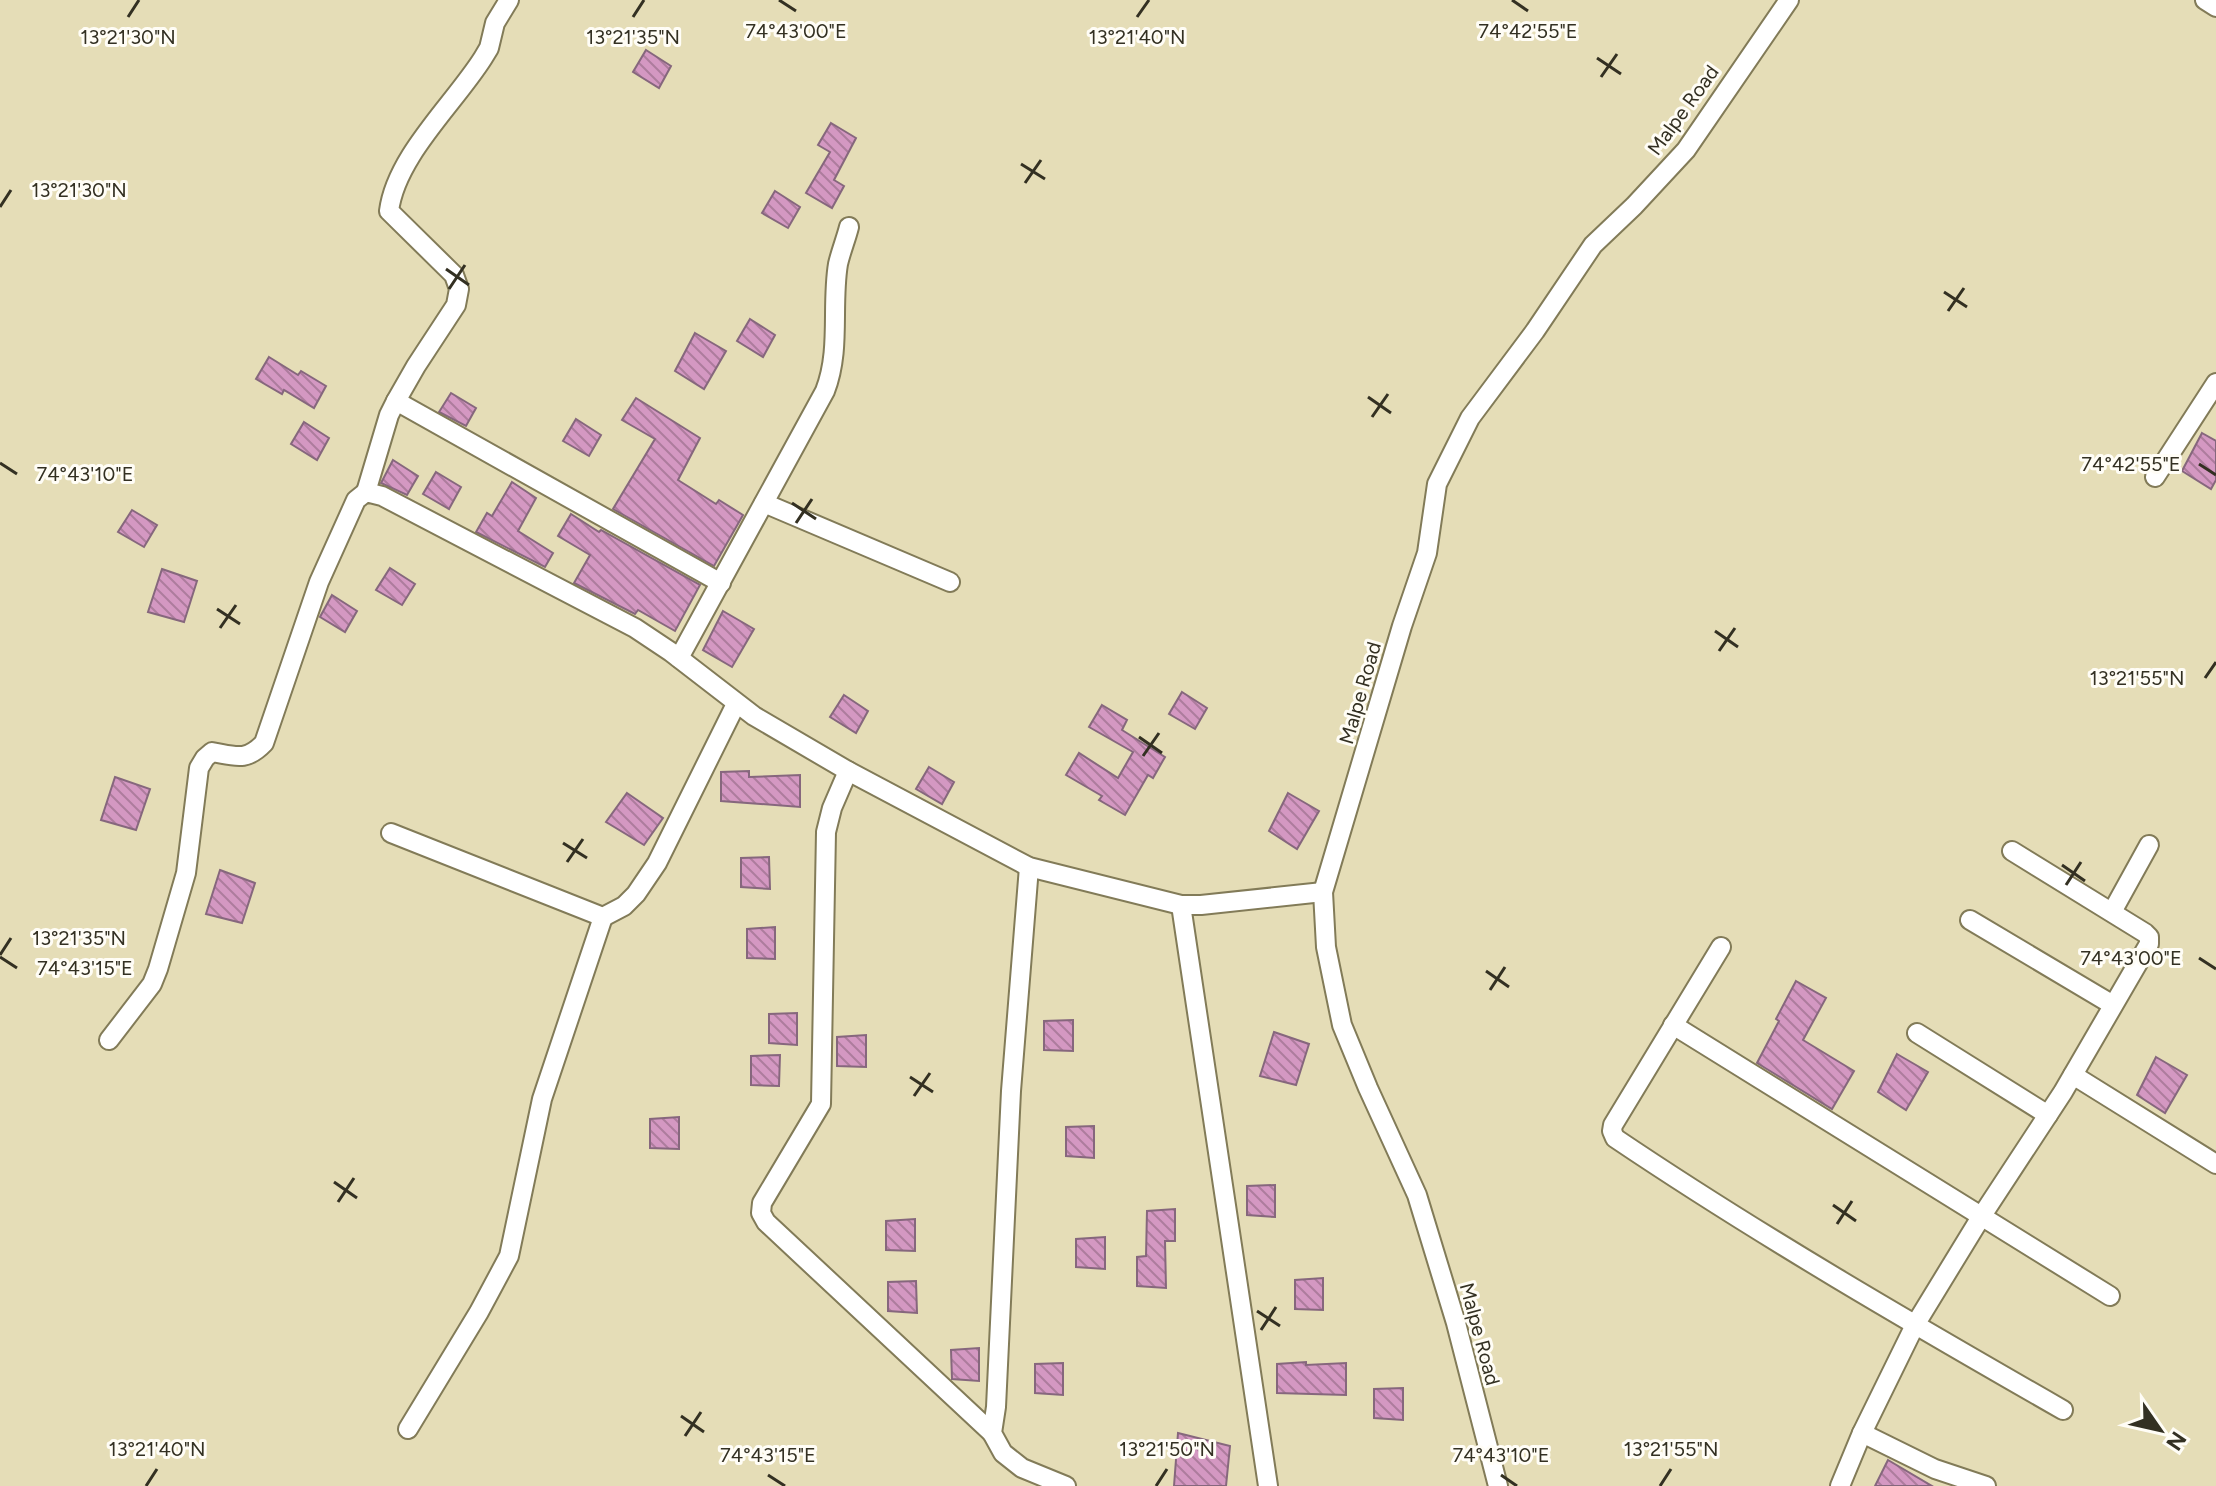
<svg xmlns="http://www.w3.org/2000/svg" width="2216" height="1486" font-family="Figtree,sans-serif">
	<defs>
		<pattern id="building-back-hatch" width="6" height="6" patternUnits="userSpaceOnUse" patternTransform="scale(2)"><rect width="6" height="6" fill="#d498c2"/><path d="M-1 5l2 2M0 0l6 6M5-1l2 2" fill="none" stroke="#ad7c9d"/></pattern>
	</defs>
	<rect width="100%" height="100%" fill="#e5ddb7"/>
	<g fill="url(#building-back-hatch)" stroke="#86677d" stroke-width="2">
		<path d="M646,50l25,16 -12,22 -26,-16z"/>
		<path d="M831,123l25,15 -22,42 10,6 -12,22 -26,-15 24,-41 -12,-7z"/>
		<path d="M775,191l25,16 -12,21 -26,-15z"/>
		<path d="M750,319l25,16 -12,22 -26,-16z"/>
		<path d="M695,333l31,18 -22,38 -29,-18z"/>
		<path d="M269,357l29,18 3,-4 25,15 -12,22 -30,-18 -2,4 -26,-15z"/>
		<path d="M451,393l25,15 -10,18 -27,-14z"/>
		<path d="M636,398l64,40 -22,42 38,24 3,-4 24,15 -29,51 -101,-57 42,-70 -33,-19z"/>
		<path d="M576,419l25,16 -12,21 -26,-15z"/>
		<path d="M304,422l25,16 -12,22 -26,-16z"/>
		<path d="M2202,433l14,8v39l-5,9 -29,-18z"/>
		<path d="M393,460l25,16 -11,19 -26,-12z"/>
		<path d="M436,472l25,15 -12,22 -26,-15z"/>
		<path d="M512,482l24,16 -18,33 35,22 -8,14 -69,-35 11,-19 5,3z"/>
		<path d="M132,510l25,15 -13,22 -26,-15z"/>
		<path d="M571,514l28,18 2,-2 99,55 -25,46 -37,-21 -3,4 -61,-31 16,-28 -32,-19z"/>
		<path d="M390,568l25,16 -13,21 -26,-15z"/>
		<path d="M162,569l35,12 -13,41 -36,-10z"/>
		<path d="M332,595l25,16 -12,21 -25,-15z"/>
		<path d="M723,611l31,18 -22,38 -29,-17z"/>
		<path d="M1182,692l25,16 -12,21 -26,-15z"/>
		<path d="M844,695l24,16 -12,22 -26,-16z"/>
		<path d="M1102,705l25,15 -5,10 43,27 -12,21 -5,-3 -23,40 -26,-15 3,-4 -36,-21 13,-22 39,25 15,-26 -44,-25z"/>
		<path d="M929,767l25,15 -12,22 -26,-15z"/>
		<path d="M749,771v6l51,-2v32l-79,-6v-29z"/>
		<path d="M115,777l35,12 -14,41 -35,-10z"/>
		<path d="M627,793l36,25 -19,27 -38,-23z"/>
		<path d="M1288,793l31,18 -22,38 -28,-18z"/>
		<path d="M769,857l1,32 -29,-2v-29z"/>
		<path d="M220,870l35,13 -13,40 -36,-9z"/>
		<path d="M775,927v32l-28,-1v-29z"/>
		<path d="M1796,981l30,17 -23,42 51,31 -22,38 -75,-46 22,-42 -3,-2z"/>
		<path d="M797,1013v32l-28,-2v-29z"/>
		<path d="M1073,1020v31l-29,-1v-29z"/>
		<path d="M1274,1032l35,12 -13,41 -36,-9z"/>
		<path d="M866,1035v32l-29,-1v-29z"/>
		<path d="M1897,1054l31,18 -22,38 -28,-18z"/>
		<path d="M780,1055l-1,31 -28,-1v-29z"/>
		<path d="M2156,1057l31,18 -22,38 -28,-18z"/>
		<path d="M679,1117v32l-29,-1v-29z"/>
		<path d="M1094,1126v32l-28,-2v-29z"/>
		<path d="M1275,1185v32l-28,-2v-29z"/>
		<path d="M1175,1209v32h-10l1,47 -29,-2v-29l9,-1 1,-45z"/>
		<path d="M915,1219v32l-29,-1v-29z"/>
		<path d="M1105,1237v32l-29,-2v-28z"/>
		<path d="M1323,1278v32l-28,-1v-29z"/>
		<path d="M916,1281l1,32 -29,-2v-29z"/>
		<path d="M979,1348v33l-27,-2 -1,-29z"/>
		<path d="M1306,1362v3l40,-2v32l-69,-2v-29z"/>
		<path d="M1063,1363v32l-28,-2v-29z"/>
		<path d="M1403,1388v32l-29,-2v-29z"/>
		<path d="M1178,1433l52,13 -4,40h-52z"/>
		<path d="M1888,1460l44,26h-57z"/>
	</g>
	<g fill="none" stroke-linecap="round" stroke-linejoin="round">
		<g stroke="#827b58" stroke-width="22">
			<g id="minor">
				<path d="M2205,0l11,7"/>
				<path d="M396,401l325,182"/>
				<path d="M2155,477l61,-94"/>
				<path d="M366,492l23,-77 7,-14 20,-35 40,-61 3,-16 -5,-14 -65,-64c7,-55 65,-107 94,-153l6,-10 6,-25 14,-23"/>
				<path d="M764,503l186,79"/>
				<path d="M679,658l146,-267c16,-41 6,-85 13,-127 3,-13 8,-25 11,-37"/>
				<path d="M848,771l-16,37 -6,24 -5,272 -59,99 -1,10 5,9 226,211"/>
				<path d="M391,833l212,84 21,-11 12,-12 21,-31 79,-159"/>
				<path d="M1029,867l-18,224 -15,316 -4,26 11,20 19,15 44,18"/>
				<path d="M1181,905l87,581"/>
				<path d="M2112,912l37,-67"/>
				<path d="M1970,920l143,85"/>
				<path d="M1721,947l-108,178 -1,6 3,7c144,97 296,185 448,272"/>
				<path d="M1673,1025l437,271"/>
				<path d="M1917,1033l131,82"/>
				<path d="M109,1040l43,-56 6,-15 28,-96 13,-105 6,-10 7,-6c23,4 34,10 52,-9l55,-161 37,-82 10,-8 16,4 253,132 36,24 83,64 94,55 181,96 152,38h20l122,-13"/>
				<path d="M2073,1075l143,89"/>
				<path d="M408,1429l71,-117 30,-56 33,-157 61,-182"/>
				<path d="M1862,1433l73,36 51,17"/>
				<path d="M1498,1486l-42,-163 -39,-128 -49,-107 -26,-63 -16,-78 -3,-55 79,-266 25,-73 10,-69 33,-66 65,-87 58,-86 41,-39 52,-56 103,-150"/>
				<path d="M1840,1486l22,-53 53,-108 66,-108 82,-125 86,-148v-7l-4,-4 -133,-82"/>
			</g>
		</g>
		<use href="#minor" stroke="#fff" stroke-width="18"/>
	</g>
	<path fill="none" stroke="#333022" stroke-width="3" d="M779,0l17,11M1512,0l16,11M128,17l11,-17M633,17l11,-17M1137,17l12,-17M1597,58l24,16M1601,77l16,-23M1021,164l24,15M1025,183l16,-23M0,207l11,-17M446,269l23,16M449,289l16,-24M1944,292l23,15M1948,311l16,-23M1368,397l23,16M1372,417l16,-23M0,463l17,11M2199,464l17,11M792,503l24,16M796,523l16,-24M217,609l23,15M220,628l16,-23M1715,631l23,16M1719,651l16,-23M2205,678l11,-16M1139,737l23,16M1143,756l16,-23M563,843l24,15M567,862l16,-23M2062,865l23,16M2066,885l15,-23M0,955l11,-17M0,957l17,11M2199,958l17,11M1486,971l23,16M1490,990l15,-23M910,1077l23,15M914,1096l16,-23M334,1182l23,16M338,1202l16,-24M1833,1205l23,16M1837,1224l15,-23M1257,1311l23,15M1261,1330l15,-23M681,1416l23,16M685,1436l16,-24M768,1475l17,11M1501,1475l16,11M146,1486l11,-17M1156,1486l11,-17M1660,1486l11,-17"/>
	<g text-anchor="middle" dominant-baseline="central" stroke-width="6" stroke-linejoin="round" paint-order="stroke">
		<g font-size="20" fill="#333022" stroke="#fffdf6">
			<text transform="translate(1683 110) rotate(-54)">Malpe Road</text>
			<text transform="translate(1360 693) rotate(-74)">Malpe Road</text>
			<text transform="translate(1480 1334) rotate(75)">Malpe Road</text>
		</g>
	</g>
	<g font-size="20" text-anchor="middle" fill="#333022" stroke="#fffdf6" stroke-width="6" stroke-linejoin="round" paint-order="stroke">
		<text x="796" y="38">74°43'00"E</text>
		<text x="1528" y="38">74°42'55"E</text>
		<text x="128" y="44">13°21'30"N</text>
		<text x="633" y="44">13°21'35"N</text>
		<text x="1137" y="44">13°21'40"N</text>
		<text x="79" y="197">13°21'30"N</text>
		<text x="2131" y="471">74°42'55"E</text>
		<text x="85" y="481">74°43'10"E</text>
		<text x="2137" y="685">13°21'55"N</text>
		<text x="79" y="945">13°21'35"N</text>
		<text x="2131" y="965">74°43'00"E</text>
		<text x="85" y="975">74°43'15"E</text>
		<text x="157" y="1456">13°21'40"N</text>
		<text x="1167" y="1456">13°21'50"N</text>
		<text x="1671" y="1456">13°21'55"N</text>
		<text x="768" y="1462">74°43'15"E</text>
		<text x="1501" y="1462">74°43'10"E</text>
	</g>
	<g transform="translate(2160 1430) rotate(124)" stroke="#fffdf6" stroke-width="6" paint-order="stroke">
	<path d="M0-6L14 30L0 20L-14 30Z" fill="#333022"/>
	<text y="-12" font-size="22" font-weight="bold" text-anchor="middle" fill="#333022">N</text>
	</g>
</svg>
